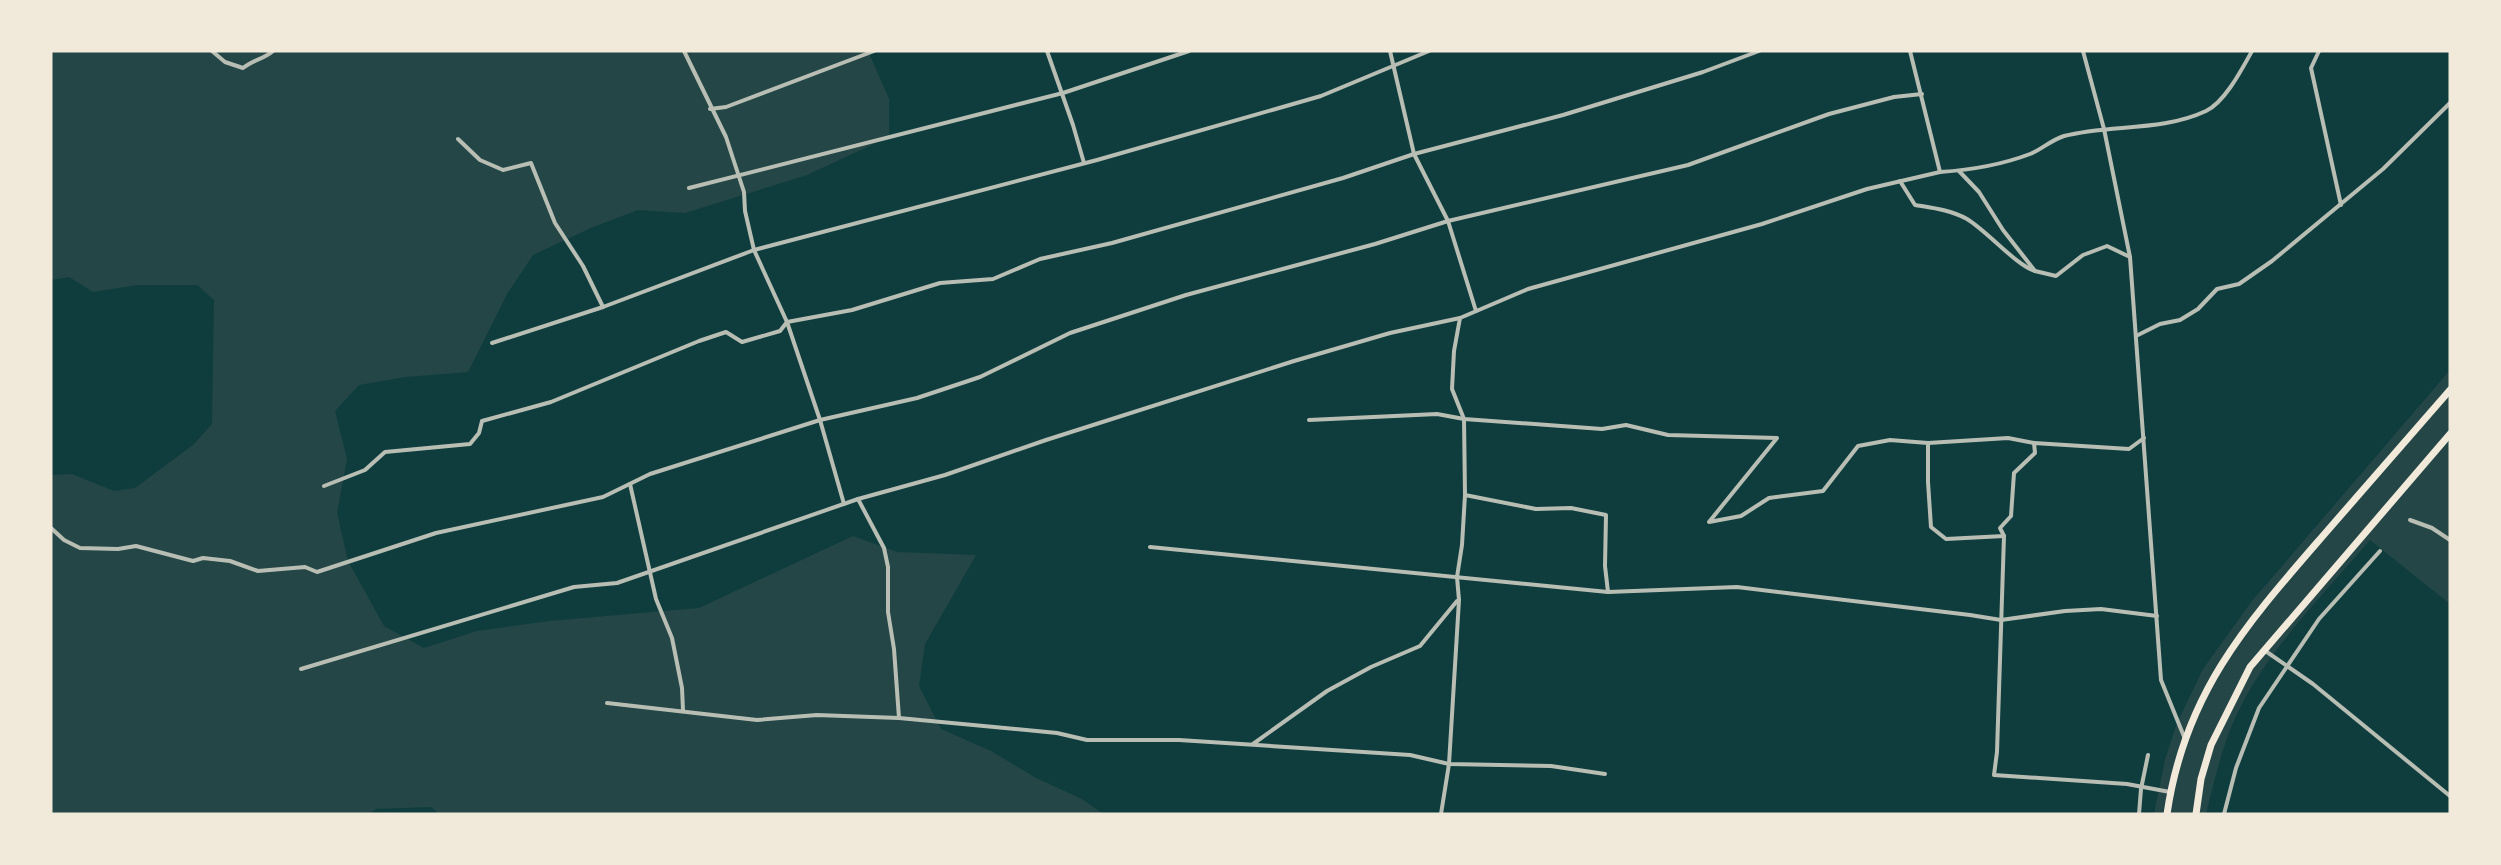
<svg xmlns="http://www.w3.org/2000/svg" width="2501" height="865" font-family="Figtree,sans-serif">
	<rect width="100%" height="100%" fill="#0f3d3e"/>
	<g fill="#244646">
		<path d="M51,51h817l21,48v38l-82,38 -122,38 -47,-3 -45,17 -60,28 -26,39 -39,78 -63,5 -46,8 -24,26 12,48 -10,54 11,48 36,65 40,22 53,-17 72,-10 150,-13 154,-72 44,16 79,3 -51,89 -6,42 22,43 50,22 45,27 46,21 21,15h-664l-8,-7 -55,2 -8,5h-317v-339l21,-1 42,17 21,-3 58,-43 19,-21 2,-124 -17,-15h-60l-44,7 -24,-15 -18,3z"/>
		<path d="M2450,370v234l-80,-64c-45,53 -102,109 -132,172 -16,32 -23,67 -32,102h-52l11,-54 12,-37 26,-54 49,-68z"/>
	</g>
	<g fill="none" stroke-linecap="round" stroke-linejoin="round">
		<g stroke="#b8beb3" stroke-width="4">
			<path d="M212,51l13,11 18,6c10,-8 21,-9 30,-17"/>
			<path d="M684,51l42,86 18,55 1,19 9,39 33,72 33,98 24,84"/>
			<path d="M1047,51l26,74 11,38"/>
			<path d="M1390,51l24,103 34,67 28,90"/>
			<path d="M1910,51l30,121c31,-2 61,-7 90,-18 11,-4 21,-14 34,-18 46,-12 97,-4 142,-25 19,-9 36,-42 46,-60"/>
			<path d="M2083,51l21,78 26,128 31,423 24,59"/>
			<path d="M2319,51l-8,17 30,137"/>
			<path d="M710,109l16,-2 148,-56"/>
			<path d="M458,139l22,21 23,10 28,-7 24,60 28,43 20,41"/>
			<path d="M1959,171l20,21 24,38 32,41 21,5 27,-21 24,-9 23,11"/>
			<path d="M1900,181l15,24c18,3 36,5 52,14 20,12 50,47 68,52"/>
			<path d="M689,188l374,-95 126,-42"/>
			<path d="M2136,336l24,-12 20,-4 18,-11 19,-20 22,-5 33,-23 111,-92 67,-66"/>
			<path d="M492,343l111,-36 151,-57 343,-90 224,-64 108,-45"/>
			<path d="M1309,420l128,-6 27,5 138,10 24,-4 42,10 109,3 -68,84 32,-6 28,-18 54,-7 35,-45 32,-6 38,3v39l3,45 15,12 58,-3 -4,-8 11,-12 3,-43 21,-20 -1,-10 95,6 15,-11"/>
			<path d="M1928,443l80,-5 26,5"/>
			<path d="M630,484l26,115 16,39 10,50 1,22"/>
			<path d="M324,486l41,-16 20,-18 85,-8 9,-11 3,-12 69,-19 148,-61 27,-9 16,10 38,-11 7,-9 65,-12 88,-27 53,-4 47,-20 72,-16 231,-65 71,-24 149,-39 140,-43 56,-21"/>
			<path d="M1465,495l71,14 35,-1 35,7 -1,51 3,26 129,-5 233,28 31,5 64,-9 36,-2 56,7"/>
			<path d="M858,499l26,49 4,19v45l6,37 5,69"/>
			<path d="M2410,520l22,8 18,12"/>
			<path d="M51,528l13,12 16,8 38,1 18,-3 57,15 10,-3 27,3 28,10 47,-4 12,5 119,-39 167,-36 47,-23 170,-54 97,-22 63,-21 90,-44 116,-38 189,-51 73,-23 240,-56 141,-51 65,-17 28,-3"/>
			<path d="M2004,536l-7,216 -3,23 133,9 43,8"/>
			<path d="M1150,547l458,45"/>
			<path d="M2264,650l49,34 137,112"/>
			<path d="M301,669l273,-82 43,-4 241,-84 87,-24 101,-35 248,-79 96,-28 70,-15 68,-29 234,-65 105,-35 73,-17"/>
			<path d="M607,703l150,17 60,-5 82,3 158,15 30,7h92l231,15 39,9 102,2 54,8"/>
			<path d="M1253,744l74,-53 44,-24 49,-21 37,-45"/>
			<path d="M1441,814l8,-50 10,-164 -2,-23 5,-32 3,-50 -1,-76 -12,-30 2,-38 6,-33"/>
			<path d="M2139,814l2,-25 7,-34"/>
			<path d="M2224,814l12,-46 23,-60 60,-89 61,-68"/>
		</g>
		<g stroke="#f1e9da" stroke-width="7">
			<path d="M2167,814c18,-124 83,-194 161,-284 41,-47 81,-93 122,-140"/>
			<path d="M2196,814l5,-35 10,-34 39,-78 200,-233"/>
		</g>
	</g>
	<rect width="2501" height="865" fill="none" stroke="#f1e9da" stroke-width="105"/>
</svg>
